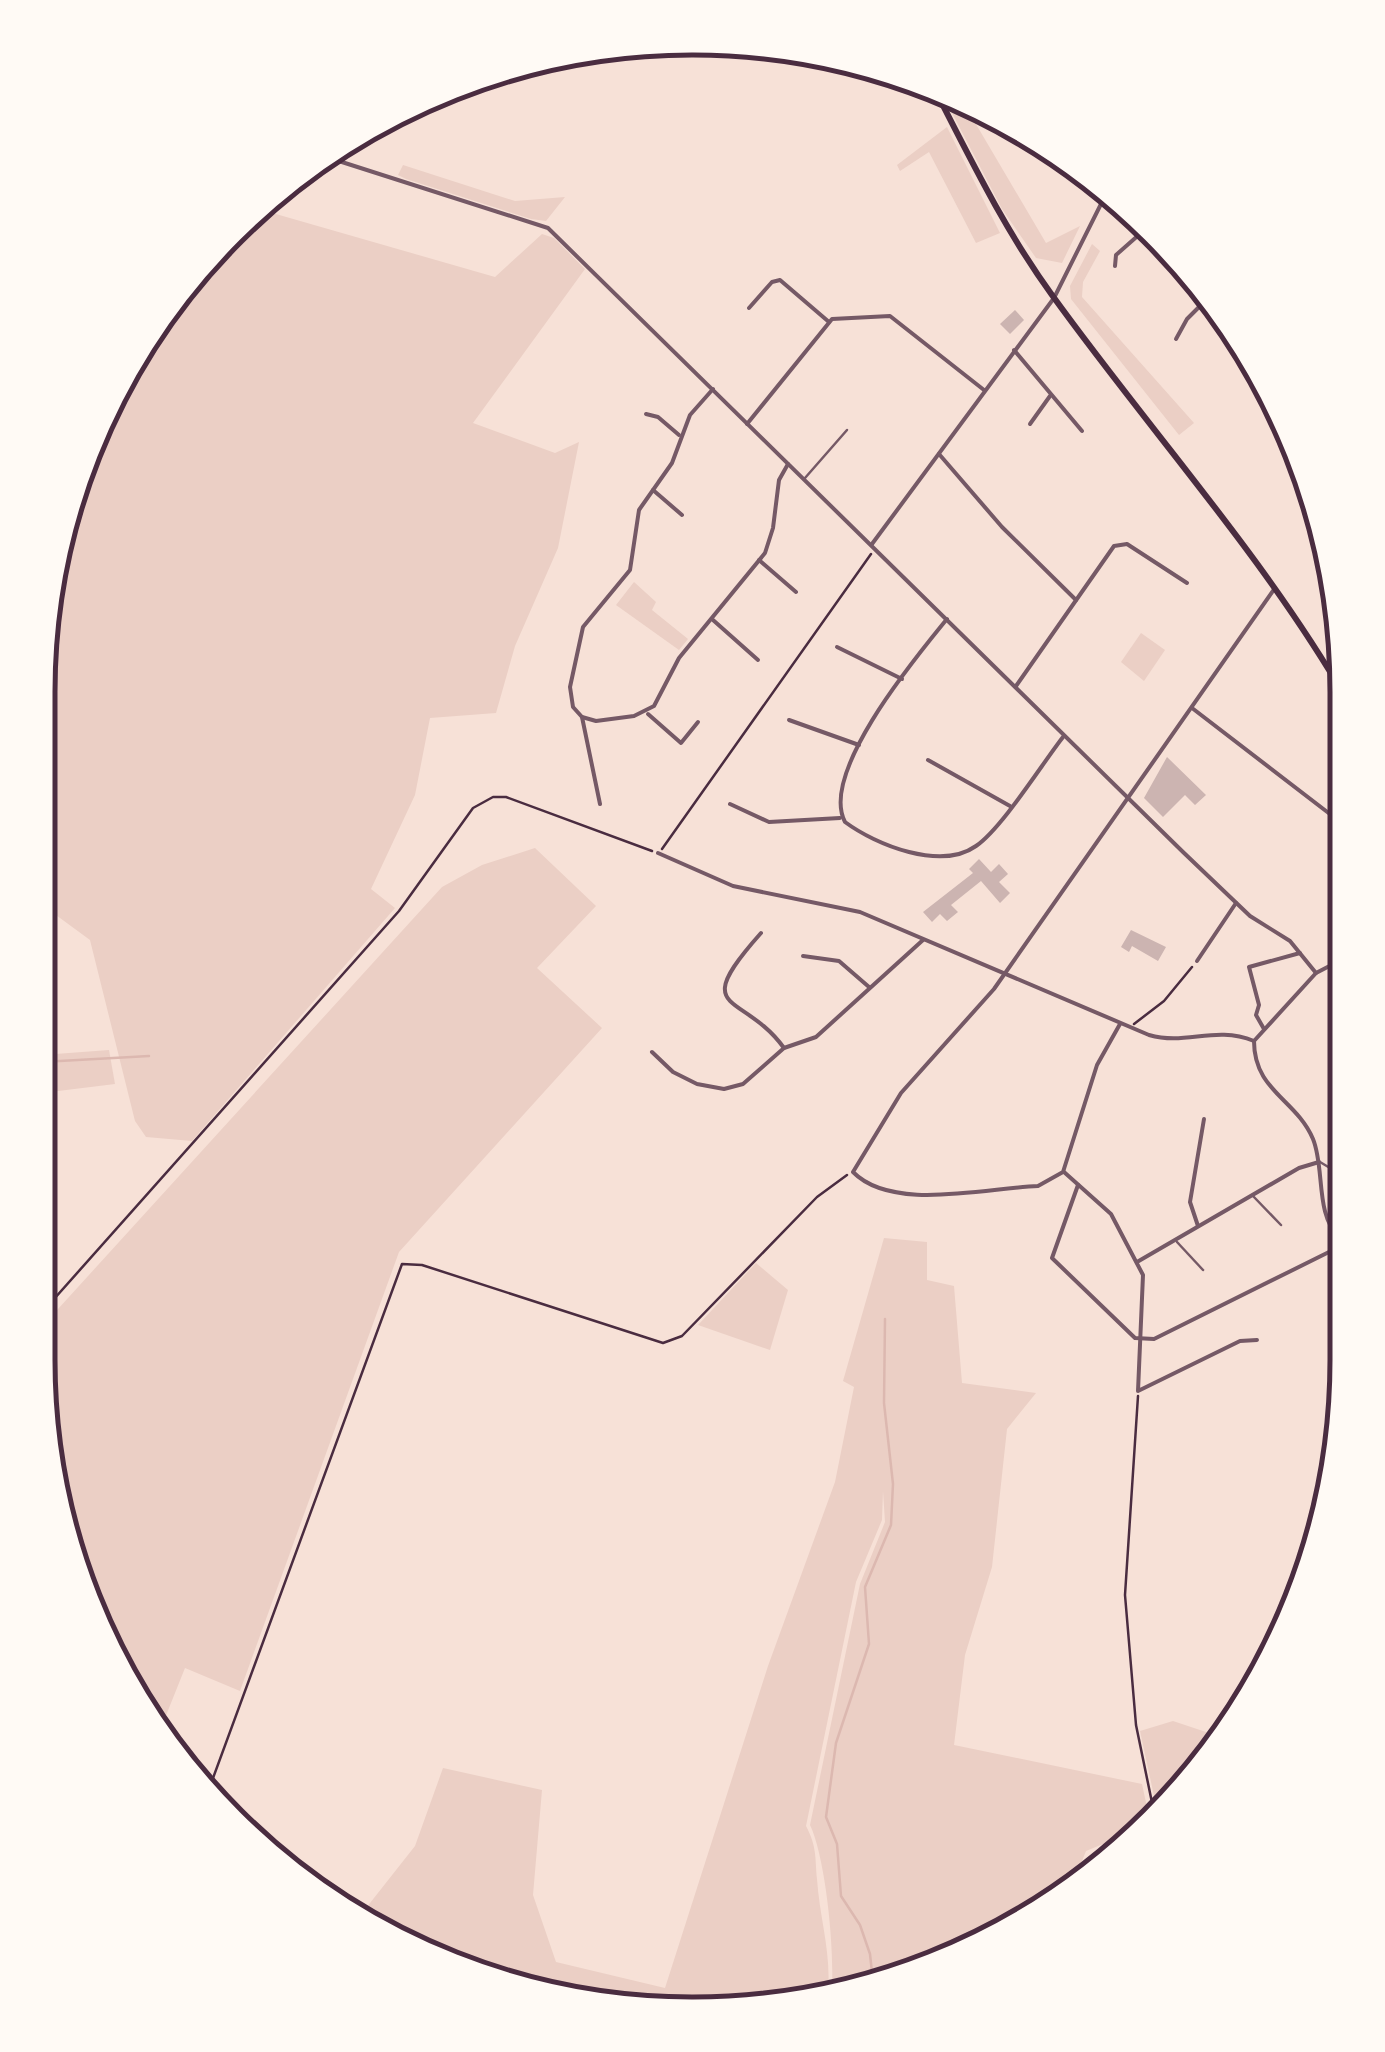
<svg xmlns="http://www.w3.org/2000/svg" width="1385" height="2052" font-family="'PT Sans',sans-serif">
	<rect width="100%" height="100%" fill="#f7e1d7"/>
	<g fill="#ebcfc5">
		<path d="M938,86l22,11 86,146 34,-17 -18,37 -26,-5 -34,-49z"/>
		<path d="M947,127l53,106 -24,10 -47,-91 -29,19 -3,-6z"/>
		<path d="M403,165l112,36 50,-4 -19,24 -15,-2 -125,-40 -8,-4z"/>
		<path d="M255,208l240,69 47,-43 12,4 31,31 -112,154 82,30 24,-11 -21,106 -43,98 -19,67 -66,5 -15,77 -44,94 24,19 -203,233 -46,-4 -11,-16 -45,-181 -45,-33 5,-342 55,-163 124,-172z"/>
		<path d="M1092,244l8,7 -17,31 -1,15 112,126 -15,12 -108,-136 -1,-13z"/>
		<path d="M634,582l22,20 -4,8 36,29 -9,11 -63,-45z"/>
		<path d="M1141,633l24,17 -21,31 -23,-19z"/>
		<path d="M535,848l61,58 -59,62 65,60 -203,224 -159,439 -55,-23 -24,60 -14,-7 -75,-152 -34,-209v-29l404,-444 40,-22z"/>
		<path d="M109,1050l6,34 -73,9v-38z"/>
		<path d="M884,1238l43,4v38l27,6 8,97 74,10 -29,36 -15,138 -27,88 -11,90 188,39 9,42 -44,34 -4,-16 -17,7 -14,35 -53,41 -188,71c5,-39 -5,-140 -21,-173l50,-241 25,-62 -2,-31 -1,29 -26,62 -50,244c11,21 9,31 11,53 3,43 16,78 10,120l-178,14 -207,-48 -83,-48 56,-71 28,-78 99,22 -9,105 23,67 109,26 103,-322 67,-184 19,-95 -11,-6z"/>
		<path d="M756,1263l32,27 -18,60 -72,-25z"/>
		<path d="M1173,1721l45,15 -59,83 -19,-88z"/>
	</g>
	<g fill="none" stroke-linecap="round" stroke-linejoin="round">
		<g stroke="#dcb8b0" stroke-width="2.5">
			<path d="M42,1062l107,-6"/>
			<path d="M873,1982l-3,-28 -10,-29 -19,-29 -4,-52 -11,-27 10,-74 33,-99 -4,-57 26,-62 2,-41 -9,-81 1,-84"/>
		</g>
	</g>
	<g fill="#ccb4b1">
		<path d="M1015,310l9,10 -14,14 -10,-10z"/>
		<path d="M1167,757l39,38 -11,10 -10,-10 -22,22 -19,-19z"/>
		<path d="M979,859l12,13 8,-8 9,10 -9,8 11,11 -10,10 -19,-22 -30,24 7,7 -11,9 -7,-7 -8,8 -9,-10 50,-39 -4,-4z"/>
		<path d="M1131,930l35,17 -8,14 -26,-15 -3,6 -8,-5z"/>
	</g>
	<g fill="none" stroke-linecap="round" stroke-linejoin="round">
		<g stroke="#4a2c40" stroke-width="2.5">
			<path d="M662,849l209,-295"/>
			<path d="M1134,1024l30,-23 28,-34"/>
			<path d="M1331,1257l7,48"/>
			<path d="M38,1317l361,-406 74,-103 20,-11h13l146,54"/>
			<path d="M1138,1396l-13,199 11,130 20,97"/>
			<path d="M209,1789l193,-525 20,1 241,78 19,-7 135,-139 30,-22"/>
		</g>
		<g stroke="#755966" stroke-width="2.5">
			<path d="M805,478l42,-48"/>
			<path d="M1320,1162l20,12"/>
			<path d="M1253,1196l28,29"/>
			<path d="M1177,1242l26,28"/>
		</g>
		<g stroke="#755966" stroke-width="4">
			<path d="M1043,141l20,29 34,13"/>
			<path d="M320,155l228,73 635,624 67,64 40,25 26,32"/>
			<path d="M1097,185l7,13h14"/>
			<path d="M1115,266l1,-11 34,-30"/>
			<path d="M749,308l23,-26 8,-2 49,42"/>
			<path d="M1176,339l11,-20 23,-23"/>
			<path d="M1014,350l68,81"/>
			<path d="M713,389l-23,26 -18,48 -33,47 -9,60 -47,57 -13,60 3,20 9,10 14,4 38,-5 20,-10 25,-48 86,-105 8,-25 6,-48 9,-16"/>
			<path d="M646,414l12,3 21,18"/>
			<path d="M747,424l85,-105 58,-3 94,74"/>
			<path d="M1030,424l20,-28"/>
			<path d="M939,454l63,73 74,73"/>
			<path d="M653,490l29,25"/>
			<path d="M872,544l182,-246 50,-100"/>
			<path d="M759,560l37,32"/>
			<path d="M947,619c-31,38 -128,154 -102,203 31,23 96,49 131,24 26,-18 66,-82 87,-109"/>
			<path d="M713,620l45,40"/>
			<path d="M837,647l65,32"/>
			<path d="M1016,686l98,-140 13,-2 60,39"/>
			<path d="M1192,708l147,113"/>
			<path d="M648,714l33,29 17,-21"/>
			<path d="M582,717l18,87"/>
			<path d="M789,720l70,25"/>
			<path d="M928,760l82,46"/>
			<path d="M730,804l39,18 71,-4"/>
			<path d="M658,853l75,33 127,26 289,123c38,11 65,-10 105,6"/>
			<path d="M761,933c-74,83 -18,58 23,115"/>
			<path d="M803,956l36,5 30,26"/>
			<path d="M1197,961l39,-58"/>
			<path d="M1120,1024l-23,41 -34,107 -25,14c-52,2 -146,26 -185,-14l48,-79 93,-104 281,-401"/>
			<path d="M1264,1029l-8,-14 3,-10 -10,-38 51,-14"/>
			<path d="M652,1052l21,20 24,12 27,5 19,-5 41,-36 32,-11 107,-97"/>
			<path d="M1064,1172l47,42 32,61 -5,116 102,-50 17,-1"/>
			<path d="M1078,1185l-26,73 83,80 19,1 177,-88 8,-10"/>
			<path d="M1198,1226l-8,-24 14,-83"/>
			<path d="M1339,1237c-24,-22 -14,-69 -26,-98 -17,-40 -59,-48 -59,-98l62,-68 27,-14"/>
			<path d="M1137,1262l162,-94 20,-6"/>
		</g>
		<path stroke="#4a2c40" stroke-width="6" d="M932,84c37,72 72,145 120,211 98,136 211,260 295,405"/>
	</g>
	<path d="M0 0H1385V2052H0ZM692 55H693A637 637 0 0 1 1330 692V1360A637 637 0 0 1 693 1997H692A637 637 0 0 1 55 1360V692A637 637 0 0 1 692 55Z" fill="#fffaf5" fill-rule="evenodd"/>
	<path fill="none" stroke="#4a2c40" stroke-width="5" d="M692 55H693A637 637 0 0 1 1330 692V1360A637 637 0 0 1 693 1997H692A637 637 0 0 1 55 1360V692A637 637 0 0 1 692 55Z"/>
</svg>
